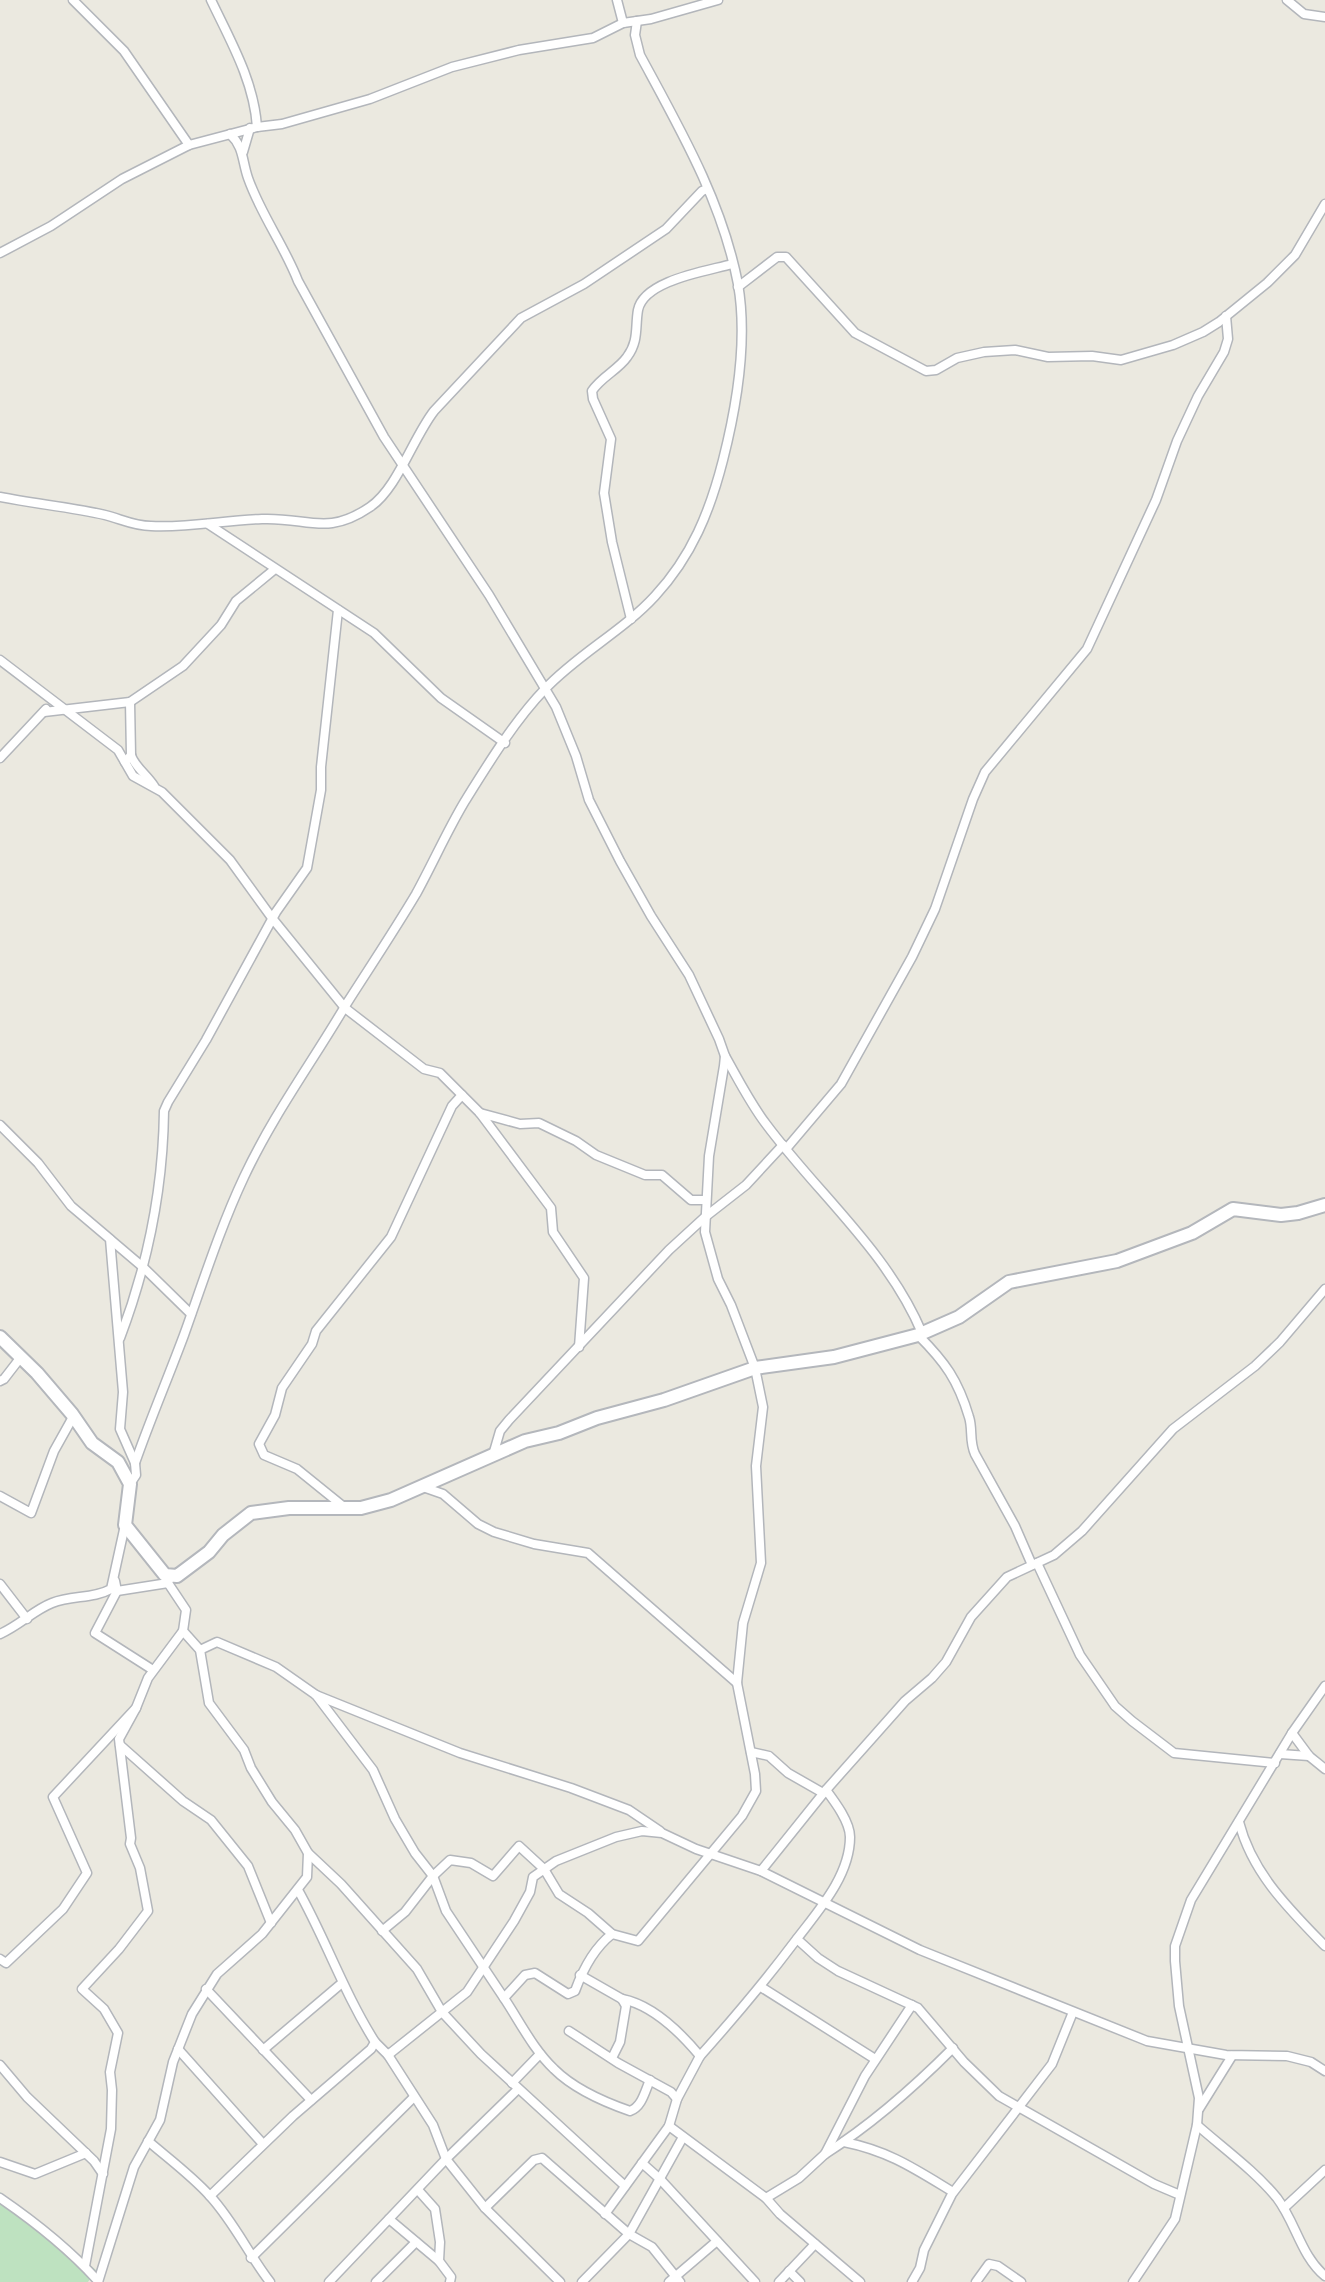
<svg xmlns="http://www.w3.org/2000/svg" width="1325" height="2282" font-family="Cabin,sans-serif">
	<rect width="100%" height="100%" fill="#ebe9e0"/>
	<path fill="#bee2c0" d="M0,2192l96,78 -8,12h-88z"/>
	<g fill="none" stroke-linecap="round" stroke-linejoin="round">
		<g stroke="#b3b6bb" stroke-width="11">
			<g id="street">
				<path d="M73,0l51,51 65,94"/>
				<path d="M211,0c19,40 43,81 46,127"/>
				<path d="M617,0l6,23"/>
				<path d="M1287,0l17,14 21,3"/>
				<path d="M230,134c14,13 12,27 18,44 13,37 36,67 50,103l86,156 105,158 67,112 20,49 13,44 31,61 31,55 38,59 30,64 6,17 -1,10 -15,90 -4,76 13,47 13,26 24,63 8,39 -7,59 5,97 -18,60 -6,60 18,91 1,17 -14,25 -104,125 -26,-7 -24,-21 -29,-19 -15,-25 -25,-23 -26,30 -22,-13 -21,-3 -17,16 -28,36 -23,19"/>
				<path d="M243,152l7,-24"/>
				<path d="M0,253l51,-27 71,-47 67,-34 68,-18 25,-3 88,-25 82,-32 67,-17 74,-12 30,-15 28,-4 67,-19"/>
				<path d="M738,287l39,-30h9l69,76 71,38 10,-1 21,-12 27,-6 31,-2 33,7 44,-1 29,4 52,-15 30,-13 16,-10 48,-39 28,-28 30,-51"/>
				<path d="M0,497c35,7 71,10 105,18 16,4 29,11 46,11 37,2 74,-6 111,-7 46,-2 64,18 108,-12 27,-18 43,-69 64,-96l87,-93 63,-34 82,-55 36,-38 5,-2"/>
				<path d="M208,524l166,109 67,65 64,45"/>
				<path d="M631,619l-19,-77 -8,-49 7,-54 -18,-40 -1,-8c9,-14 26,-21 35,-34 12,-16 8,-30 11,-47 6,-30 70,-39 94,-46"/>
				<path d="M0,660l118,90 15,26 29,16 68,68 42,58 73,90 79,61 16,4 40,40 71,95 2,24 31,46 -5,69"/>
				<path d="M44,712l86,-10 53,-36 38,-41 15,-24 39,-32"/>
				<path d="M131,755c3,11 16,20 23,31"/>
				<path d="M0,758l46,-49"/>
				<path d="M125,762l6,-7 -1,-53"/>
				<path d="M725,1056c13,23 25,47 41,68 52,70 122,128 156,209"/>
				<path d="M480,1113l40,11 19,-1 37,18 20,14 49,20h17l29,25h15"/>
				<path d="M0,1125l38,38 33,43 39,33 13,153 -3,37 15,34 1,12 -6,9"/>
				<path d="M786,1149l55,-65 71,-127 23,-48 38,-110 12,-27 102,-123 69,-149 21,-59 21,-45 26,-44 4,-13 -2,-23"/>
				<path d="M111,1240l33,28 47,46"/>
				<path d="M918,1335c27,27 40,45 51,82 4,12 0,24 6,37l40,72 17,39"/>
				<path d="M120,1338c28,-74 43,-148 44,-227l4,-9 38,-62 70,-128 31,-44 14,-78v-23l17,-157"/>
				<path d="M0,1381l4,-2 17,-22"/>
				<path d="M493,1455l7,-24 9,-11 160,-170 36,-33 41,-32 37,-40"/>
				<path d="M135,1463c15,-43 33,-85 49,-128 19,-53 36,-107 60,-158 29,-62 69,-116 103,-174 23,-36 47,-72 69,-109 17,-31 31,-63 49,-93 23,-37 50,-81 80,-112 33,-35 78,-58 110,-93 37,-40 55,-85 68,-136 14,-55 25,-119 15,-176 -16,-83 -58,-155 -98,-229l-5,-20 2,-14"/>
				<path d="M423,1487l20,7 35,30 16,8 40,12 54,9 149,130"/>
				<path d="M0,1496l31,17 23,-62 19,-34"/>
				<path d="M344,1507l-47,-38 -33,-14 -5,-11 16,-29 7,-27 30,-44 4,-13 75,-94 61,-131 10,-11"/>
				<path d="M1037,1563l43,92 35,51 17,15 42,32 101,10"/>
				<path d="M115,1581l2,10 -22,42 58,37"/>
				<path d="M0,1584l27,35"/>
				<path d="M117,1591l51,-8"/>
				<path d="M0,1634c20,-9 34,-24 52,-31 20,-8 41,-4 59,-14l14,-64"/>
				<path d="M200,1650l17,-8 59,25 40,28 57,75 22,49 20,34 18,23 13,35 58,87 21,-23 10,-2 33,21 7,-3c8,-22 19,-43 37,-57"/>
				<path d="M316,1695l144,58 111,35 58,22 31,21"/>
				<path d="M1292,1733l17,23 16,13"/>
				<path d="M120,1745l63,56 28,19 37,46 23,57"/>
				<path d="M751,1752l18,4 19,17 35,20"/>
				<path d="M1280,1754l29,2"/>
				<path d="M1239,1822c13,51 50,87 86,124"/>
				<path d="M308,1853l33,31 76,85 25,43 39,42 144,132"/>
				<path d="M761,1871l65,-81 48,-54 31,-35 27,-23 14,-16 25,-45 36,-40 47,-22 28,-24 91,-102 82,-63 25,-24 45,-53"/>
				<path d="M797,1939l21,19 20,13 80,37 46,54 35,34 155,88 26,11"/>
				<path d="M0,1959l6,4 57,-54 24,-36 -34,-76 83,-89 12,-30 35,-47"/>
				<path d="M580,1975l42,24 4,7 -6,36 -8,16"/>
				<path d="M761,1987l114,72"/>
				<path d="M206,1989l105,111"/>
				<path d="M504,1998c16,24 29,51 50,71 19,19 50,33 76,42 12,-4 15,-20 20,-31"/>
				<path d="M569,2031l49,32 53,29 6,7"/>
				<path d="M375,2042l13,13 79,-63 47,-71 16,-29 3,-15 23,-16 60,-24 26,-6 20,2 34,16 65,22 159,79 227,91 79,14 61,1 24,6 14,9"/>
				<path d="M178,2049l85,95"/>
				<path d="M263,2050l79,-67"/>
				<path d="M388,2055l45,70 13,34 39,49 75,74"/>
				<path d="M700,2056c34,-38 66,-76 96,-116 22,-29 54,-64 54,-103 0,-15 -15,-35 -24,-47"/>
				<path d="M0,2065l27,32 67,64 9,13"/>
				<path d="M512,2083l28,-29"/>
				<path d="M1199,2109l33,-53"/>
				<path d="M1197,2125c26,23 58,46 80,73 19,25 24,58 48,78"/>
				<path d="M669,2126l97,72 14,16 80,68"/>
				<path d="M148,2141c21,18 44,35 62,55 24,26 39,59 60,86"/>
				<path d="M844,2142c45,9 71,27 109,50"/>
				<path d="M825,2154c46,-29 89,-67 128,-106"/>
				<path d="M0,2162l35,12 51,-21"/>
				<path d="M642,2163l18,16 95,103"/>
				<path d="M418,2190l17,19 5,33 -1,19 12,16 -1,5"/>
				<path d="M210,2196l83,-80 78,-67 4,-7c-31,-49 -49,-102 -77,-152"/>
				<path d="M0,2198c35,24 70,52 98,83"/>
				<path d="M766,2198l33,-20 26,-24 40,-78 47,-71"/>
				<path d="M485,2208l49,-48 8,-2 87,76 23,13 28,35"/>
				<path d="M1284,2208l41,-38"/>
				<path d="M605,2214l64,-88 8,-27 23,-43c-20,-24 -47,-51 -78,-57"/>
				<path d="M389,2219l50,42"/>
				<path d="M251,2258l163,-161"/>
				<path d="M85,2266l26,-137 1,-39 -2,-18 8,-39 -14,-24 -22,-20 37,-40 29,-38 -8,-43 -10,-24 1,-6 -12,-99 17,-31"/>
				<path d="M789,2271l11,11"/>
				<path d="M98,2282l36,-115 26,-47 13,-58 19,-48 25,-40 45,-40 45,-57 1,-24 -13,-23 -23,-28 -21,-34 -7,-18 -35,-47 -9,-53 -17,-19 3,-21 -18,-27 2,-6"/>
				<path d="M329,2282l117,-123 72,-70"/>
				<path d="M376,2282l40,-40"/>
				<path d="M582,2282l47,-48 54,-97"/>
				<path d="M669,2282l48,-41"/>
				<path d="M779,2282l36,-38"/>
				<path d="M912,2282l8,-14 4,-18 28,-56 100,-130 21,-52"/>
				<path d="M976,2282l13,-18 9,2 23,16"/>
				<path d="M1133,2282l42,-63 22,-94 2,-27 -20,-92 -4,-45v-15l16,-46 101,-167 33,-47"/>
			</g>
		</g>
		<g stroke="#b4b7bc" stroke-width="16">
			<path id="secondary" d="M0,1337l37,36 35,41 20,29 26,19 12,22 -5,41 40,50 12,1 32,-24 14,-17 28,-22 38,-5h72l30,-8 134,-59 34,-8 38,-15 67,-18 91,-32 79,-11 84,-22 41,-18 50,-35 108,-21 75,-28 41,-24 48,6 17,-2 27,-8"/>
		</g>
		<use href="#street" stroke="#fff" stroke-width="8"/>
		<use href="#secondary" stroke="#fff" stroke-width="12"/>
	</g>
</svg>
